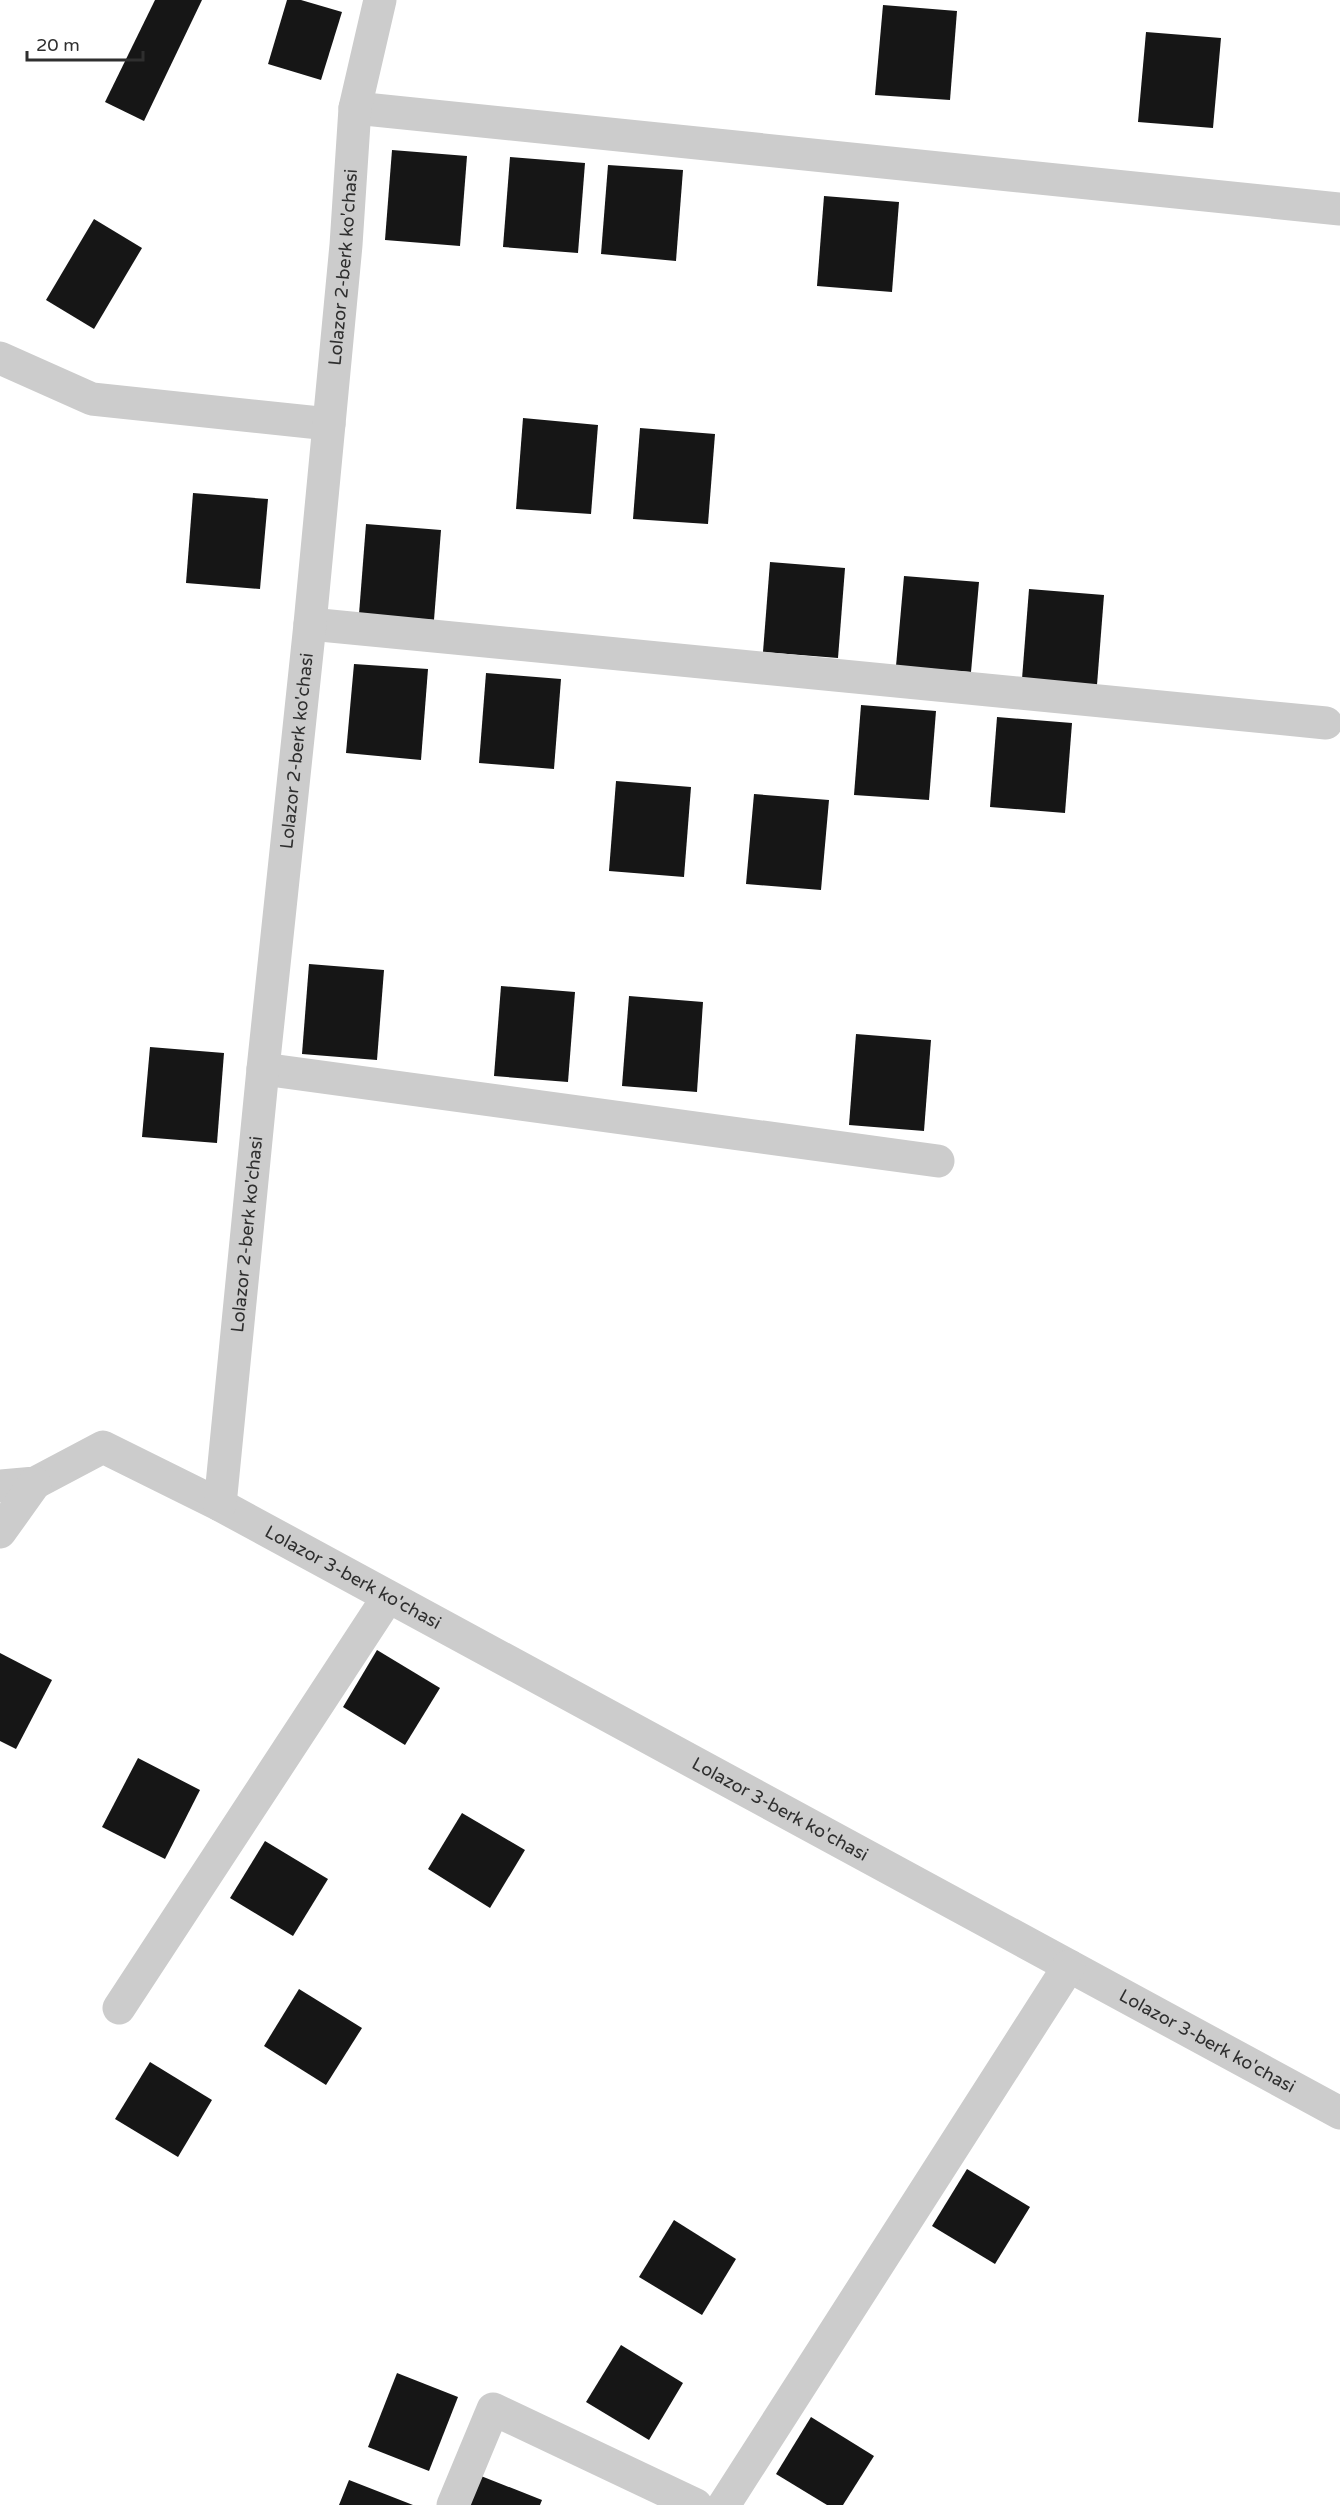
<svg xmlns="http://www.w3.org/2000/svg" width="1340" height="2505" font-family="'Varela Round',sans-serif">
	<rect width="100%" height="100%" fill="#fff"/>
	<g fill="#161616">
		<path d="M155,0h47l-58,121 -39,-19z"/>
		<path d="M287,0h14l41,12 -21,68 -53,-16z"/>
		<path d="M883,5l74,6 -7,89 -75,-5z"/>
		<path d="M1146,32l75,6 -8,90 -75,-6z"/>
		<path d="M392,150l75,6 -7,90 -75,-6z"/>
		<path d="M510,157l75,6 -7,90 -75,-6z"/>
		<path d="M608,165l75,5 -7,91 -75,-7z"/>
		<path d="M824,196l75,6 -7,90 -75,-6z"/>
		<path d="M94,219l48,29 -48,81 -48,-29z"/>
		<path d="M523,418l75,7 -7,89 -75,-5z"/>
		<path d="M640,428l75,6 -7,90 -75,-5z"/>
		<path d="M193,493l75,6 -8,90 -74,-6z"/>
		<path d="M366,524l75,6 -7,90 -75,-6z"/>
		<path d="M770,562l75,6 -7,90 -75,-6z"/>
		<path d="M904,576l75,6 -8,90 -75,-6z"/>
		<path d="M1029,589l75,6 -7,90 -75,-6z"/>
		<path d="M354,664l74,5 -7,91 -75,-7z"/>
		<path d="M486,673l75,6 -7,90 -75,-6z"/>
		<path d="M861,705l75,6 -7,89 -75,-5z"/>
		<path d="M997,717l75,6 -7,90 -75,-6z"/>
		<path d="M616,781l75,6 -7,90 -75,-6z"/>
		<path d="M754,794l75,6 -8,90 -75,-6z"/>
		<path d="M309,964l75,6 -7,90 -75,-6z"/>
		<path d="M501,986l74,6 -7,90 -74,-6z"/>
		<path d="M629,996l74,6 -6,90 -75,-6z"/>
		<path d="M856,1034l75,6 -7,91 -75,-6z"/>
		<path d="M150,1047l74,6 -7,90 -75,-6z"/>
		<path d="M377,1650l63,38 -35,57 -62,-38z"/>
		<path d="M0,1653l52,27 -36,69 -16,-8z"/>
		<path d="M138,1758l62,32 -35,69 -63,-32z"/>
		<path d="M462,1813l63,37 -35,58 -62,-39z"/>
		<path d="M265,1841l63,38 -35,57 -63,-38z"/>
		<path d="M299,1989l63,39 -36,57 -62,-39z"/>
		<path d="M150,2062l62,38 -34,57 -63,-38z"/>
		<path d="M967,2169l63,38 -35,57 -63,-38z"/>
		<path d="M674,2220l62,39 -34,56 -63,-38z"/>
		<path d="M621,2345l62,38 -34,57 -63,-38z"/>
		<path d="M397,2373l61,24 -29,74 -61,-24z"/>
		<path d="M811,2417l63,39 -31,49h-16l-51,-31z"/>
		<path d="M481,2476l61,24 -2,5h-70z"/>
		<path d="M349,2480l64,25h-74z"/>
	</g>
	<g fill="none" stroke-linecap="round" stroke-linejoin="round">
		<g stroke="#ccc" stroke-width="33">
			<path d="M355,108l985,101"/>
			<path d="M0,358l92,41 237,25"/>
			<path d="M310,624l1016,99"/>
			<path d="M263,1069l675,92"/>
			<path id="s1" d="M0,1486l35,-3 68,-36 117,58 1120,608"/>
			<path id="s2" d="M220,1505l43,-436 47,-445 36,-379 9,-137 25,-108"/>
			<path d="M0,1532l35,-49"/>
			<path d="M119,2008l269,-411"/>
			<path d="M453,2505l40,-96 203,96"/>
			<path d="M724,2505l345,-539"/>
		</g>
	</g>
	<g text-anchor="middle" dominant-baseline="central" stroke-width="6" stroke-linejoin="round" paint-order="stroke">
		<g font-size="18" fill="#2f2f2f" stroke="#fff">
			<text stroke="none"><textPath href="#s2" startOffset="1244">Lolazor 2-berk ko'chasi</textPath></text>
			<text stroke="none"><textPath href="#s2" startOffset="758">Lolazor 2-berk ko'chasi</textPath></text>
			<text stroke="none"><textPath href="#s2" startOffset="272">Lolazor 2-berk ko'chasi</textPath></text>
			<text stroke="none"><textPath href="#s1" startOffset="394">Lolazor 3-berk ko'chasi</textPath></text>
			<text stroke="none"><textPath href="#s1" startOffset="880">Lolazor 3-berk ko'chasi</textPath></text>
			<text stroke="none"><textPath href="#s1" startOffset="1366">Lolazor 3-berk ko'chasi</textPath></text>
		</g>
	</g>
	<path d="M27 51v9h116v-9" fill="none" stroke="#2f2f2f" stroke-width="3"/>
	<text x="36" y="51" font-size="18" fill="#2f2f2f" stroke="#ffffff" stroke-width="4.5" paint-order="stroke">20 m</text>
</svg>
